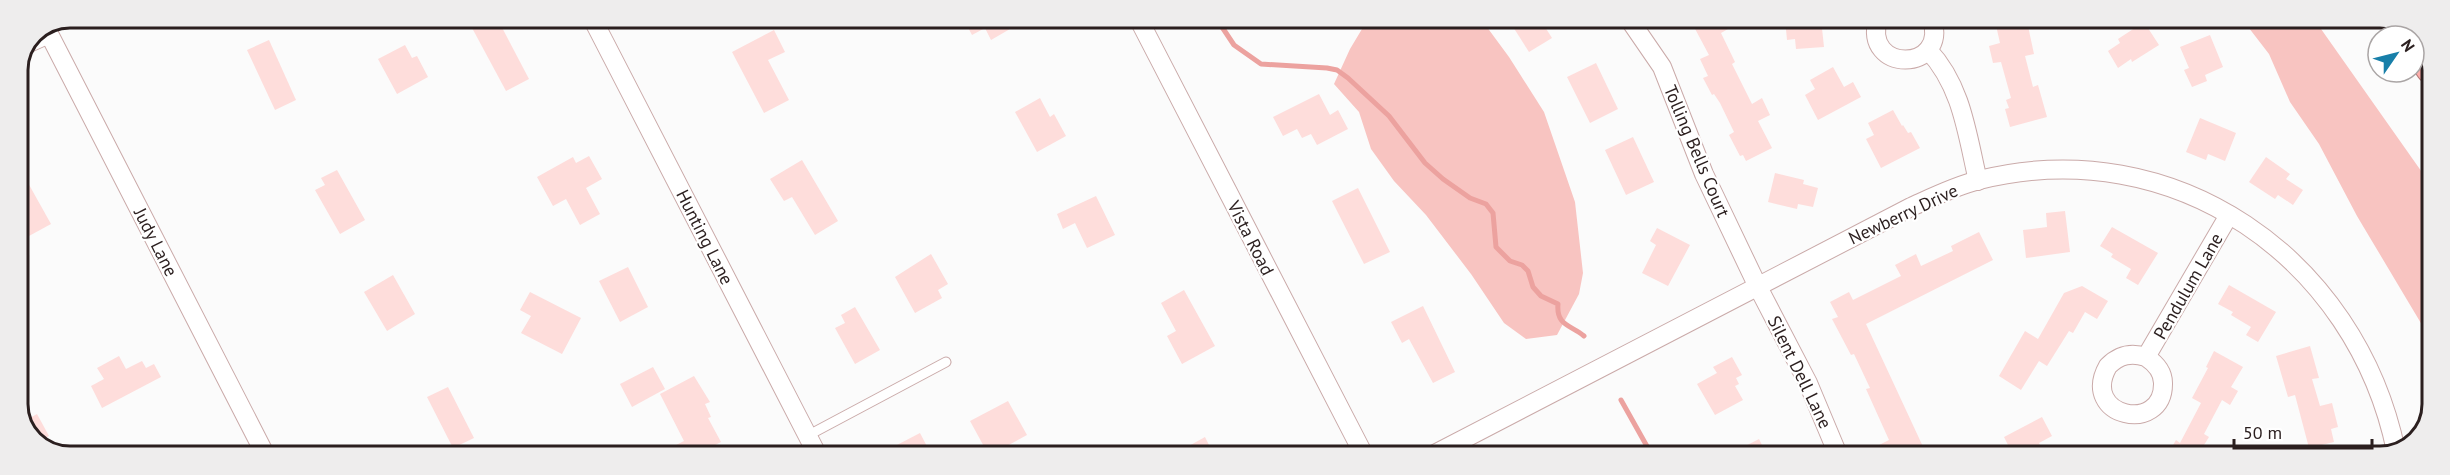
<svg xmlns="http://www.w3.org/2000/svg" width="2450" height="475" font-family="'PT Sans',sans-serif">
	<rect width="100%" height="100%" fill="#fbfbfb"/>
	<g fill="#f8c4c1">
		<path d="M1368,19h113l28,38 35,55 31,90 8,71 -4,21 -22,41 -31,4 -22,-16 -33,-49 -45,-59 -32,-34 -23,-32 -12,-37 -25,-28 16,-35z"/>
		<path d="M2242,19h72l117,166v155l-74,-124 -38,-72 -29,-42 -21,-48z"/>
	</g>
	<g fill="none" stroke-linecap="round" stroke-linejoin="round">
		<g stroke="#eca29f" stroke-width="5">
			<path d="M1216,18l18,27 27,19 66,4 10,2 11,8 41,38 36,47 18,16 27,19 16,6 7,9 3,34 14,14 12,4 6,6 5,16 8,9 17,8c-2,22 13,21 26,32"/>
			<path d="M1621,400l32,57"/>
		</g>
	</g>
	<g fill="#fedddb">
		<path d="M486,18h11l32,61 -23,12 -35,-65z"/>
		<path d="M963,18h41l6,11 -19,11 -6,-12 -13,7z"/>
		<path d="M1508,19h32l12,19 -23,14z"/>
		<path d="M1705,19h17l6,10 -7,4 14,29 -3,2 20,40 10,-6 8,17 -12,6 14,27 -26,13 -3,-6 -3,1 -11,-21 5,-3 -14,-29 -6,-9 -2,1 -9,-17 5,-2 -8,-17 9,-4 -16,-30z"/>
		<path d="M1785,19h36l3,28 -28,2 -1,-10 -8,1z"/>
		<path d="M2007,19h9l2,9 10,-2 6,28 -9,2 8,31 5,-2 9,32 -37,10 -5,-18 4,-1 -3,-8 5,-2 -10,-36 -8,1 -4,-17 11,-3 -5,-22z"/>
		<path d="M2144,22l15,23 -27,17 -1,-3 -13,9 -10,-17 12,-8 -2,-4z"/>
		<path d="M774,30l11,22 -17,8 21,40 -25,13 -32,-61z"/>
		<path d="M2210,35l13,32 -18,8 2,6 -15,6 -8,-17 5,-2 -9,-21z"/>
		<path d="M269,40l27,60 -21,10 -28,-60z"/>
		<path d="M405,45l7,13 5,-2 11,21 -31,17 -19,-35z"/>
		<path d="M1596,63l22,46 -28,14 -23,-46z"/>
		<path d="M1833,67l11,20 9,-5 8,15 -43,23 -13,-25 10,-6 -5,-9z"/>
		<path d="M1319,94l11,21 8,-5 10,19 -31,16 -6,-11 -9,4 -5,-9 -14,7 -10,-19z"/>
		<path d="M1040,98l10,19 4,-3 12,22 -29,16 -22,-40z"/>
		<path d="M1893,110l9,16 1,-1 5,8 3,-1 9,16 -39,20 -15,-29 8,-4 -6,-12z"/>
		<path d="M2200,118l36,15 -11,28 -17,-7 -2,6 -20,-8z"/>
		<path d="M1633,137l21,45 -28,13 -21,-45z"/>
		<path d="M589,156l13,23 -16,9 14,26 -20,11 -14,-26 -13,7 -16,-29 36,-20 3,6z"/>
		<path d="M2266,157l24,17 -4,5 17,11 -10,15 -15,-10 -3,4 -26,-17z"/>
		<path d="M802,160l36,61 -23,14 -23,-38 -8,4 -14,-22z"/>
		<path d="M18,165l33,59 -22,12 -11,-21z"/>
		<path d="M337,170l28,50 -25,14 -25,-44 10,-5 -4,-7z"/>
		<path d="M1775,173l29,7 -1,4 15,4 -5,19 -15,-3 -1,5 -29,-7z"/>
		<path d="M1358,188l32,64 -26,12 -32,-63z"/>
		<path d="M1096,196l19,39 -28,13 -12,-25 -12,6 -6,-15z"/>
		<path d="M2065,211l5,41 -44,6 -3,-28 24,-3 -1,-14z"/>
		<path d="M2112,227l46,26 -20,32 -12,-7 5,-9 -20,-12 2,-3 -13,-8z"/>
		<path d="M1657,228l33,17 -22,41 -26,-13 14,-28 -6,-4z"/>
		<path d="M1979,232l14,28 -127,64 59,127 -12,6h-28l-6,-12 10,-5 -23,-51 4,-1 -16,-34 -3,1 -19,-36 6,-2 -8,-15 19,-10 4,8 48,-24 -6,-11 21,-11 5,12 32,-15 -2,-5z"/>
		<path d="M931,254l17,30 -10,6 4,8 -27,15 -20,-36z"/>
		<path d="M628,267l20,40 -28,15 -21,-41z"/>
		<path d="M393,275l22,39 -28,17 -23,-39z"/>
		<path d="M2229,285l47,27 -18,30 -12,-7 5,-8 -20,-12 2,-3 -15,-8z"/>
		<path d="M2082,286l26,15 -11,18 -12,-7 -12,21 -4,-2 -22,35 -8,-5 -18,29 -22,-14 26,-45 13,8 26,-46z"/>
		<path d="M1184,290l31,56 -33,18 -15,-28 9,-5 -15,-28z"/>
		<path d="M530,292l51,26 -19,36 -41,-21 10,-17 -11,-6z"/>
		<path d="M1423,306l32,66 -22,11 -24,-44 -7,4 -11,-21z"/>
		<path d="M855,307l25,43 -25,14 -20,-36 10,-5 -4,-8z"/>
		<path d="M2310,346l9,32 -7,1 8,27 12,-3 6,24 -7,2 3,13 -25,6 -14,-53 -7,2 -12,-41z"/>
		<path d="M2214,351l29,16 -12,20 7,4 -8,14 -8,-5 -18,34 5,3 -10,16 6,4h-39l10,-17 4,3 21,-40 -9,-5 16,-30 -2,-1z"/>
		<path d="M119,356l7,13 16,-8 4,7 8,-4 7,13 -59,31 -11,-22 13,-7 -7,-11z"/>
		<path d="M1732,357l10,18 -6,3 3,6 -4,2 8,14 -28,15 -18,-31 20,-11 -4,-6z"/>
		<path d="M653,367l12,22 -33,18 -12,-23z"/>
		<path d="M694,376l16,26 -5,2 6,13 -3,1 13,24 -27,14h-40l30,-15 -24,-47z"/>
		<path d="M448,387l26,51 -21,10 -26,-51z"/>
		<path d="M1008,401l19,34 -24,13 -2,-3 -14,7 -17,-31z"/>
		<path d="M37,414l12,22 -12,6 -6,-3 -8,-17z"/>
		<path d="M2042,417l10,19 -13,7 7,14h-32l-10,-20z"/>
		<path d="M920,433l12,23h-32l-5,-10z"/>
		<path d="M1205,437l10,20h-46z"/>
		<path d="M1759,439l9,18h-44z"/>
	</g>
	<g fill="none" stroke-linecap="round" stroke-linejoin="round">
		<g stroke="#caaaa9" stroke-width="11">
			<path id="lane" d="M807,436l139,-74"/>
		</g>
		<g stroke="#caaaa9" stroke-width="20">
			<g id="street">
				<path d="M592,18l226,438"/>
				<path d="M1138,18l227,439"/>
				<path d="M1629,19l33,48 42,107 54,113 50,96 31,74"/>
				<path d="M1878,19c-16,54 71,54 54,0"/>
				<path d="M46,28l220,428"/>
				<path d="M29,43l20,-9"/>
				<path d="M1928,50c34,36 39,84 50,131"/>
				<path d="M2146,357c-15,-5 -27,-2 -38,9 -29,51 56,69 55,17 0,-11 -8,-20 -17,-26l83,-142"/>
				<path d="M1429,457l482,-250c22,-10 44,-21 68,-27 195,-49 377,78 417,271"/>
			</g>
		</g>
		<g stroke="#b47b79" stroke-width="34">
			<path id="highway" d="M2414,42l18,26"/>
		</g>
		<use href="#lane" stroke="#fff" stroke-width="9"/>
		<use href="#street" stroke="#fff" stroke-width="18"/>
		<use href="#highway" stroke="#feadaa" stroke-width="32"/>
	</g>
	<g text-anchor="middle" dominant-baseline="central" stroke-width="4.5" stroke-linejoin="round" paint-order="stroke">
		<g font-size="18" fill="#2b1f1f" stroke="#fff">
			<text transform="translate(1697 151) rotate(67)">Tolling Bells Court</text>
			<text transform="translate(1903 214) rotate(-25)">Newberry Drive</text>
			<text transform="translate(705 237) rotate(63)">Hunting Lane</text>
			<text transform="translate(1251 238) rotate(63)">Vista Road</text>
			<text transform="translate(156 242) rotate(63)">Judy Lane</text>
			<text transform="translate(2188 286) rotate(-60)">Pendulum Lane</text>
			<text transform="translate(1800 372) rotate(64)">Silent Dell Lane</text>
		</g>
	</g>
	<path d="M0 0H2450V475H0ZM70 28H2380A42 42 0 0 1 2422 70V404A42 42 0 0 1 2380 446H70A42 42 0 0 1 28 404V70A42 42 0 0 1 70 28Z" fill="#eeeded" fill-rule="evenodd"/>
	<path fill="none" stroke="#2b1f1f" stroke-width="3" d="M70 28H2380A42 42 0 0 1 2422 70V404A42 42 0 0 1 2380 446H70A42 42 0 0 1 28 404V70A42 42 0 0 1 70 28Z"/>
	<g transform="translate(2396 54) rotate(55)"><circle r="28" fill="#ffffff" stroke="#aaa5a5" stroke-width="1.5"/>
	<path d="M0-4.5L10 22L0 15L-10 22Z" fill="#187fa9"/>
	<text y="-9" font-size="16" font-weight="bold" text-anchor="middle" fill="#2b1f1f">N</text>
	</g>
	<path d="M2234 439v9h138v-9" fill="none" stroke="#2b1f1f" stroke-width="3"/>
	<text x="2243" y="439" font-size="18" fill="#2b1f1f" stroke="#ffffff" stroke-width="4.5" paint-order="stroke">50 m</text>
</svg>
